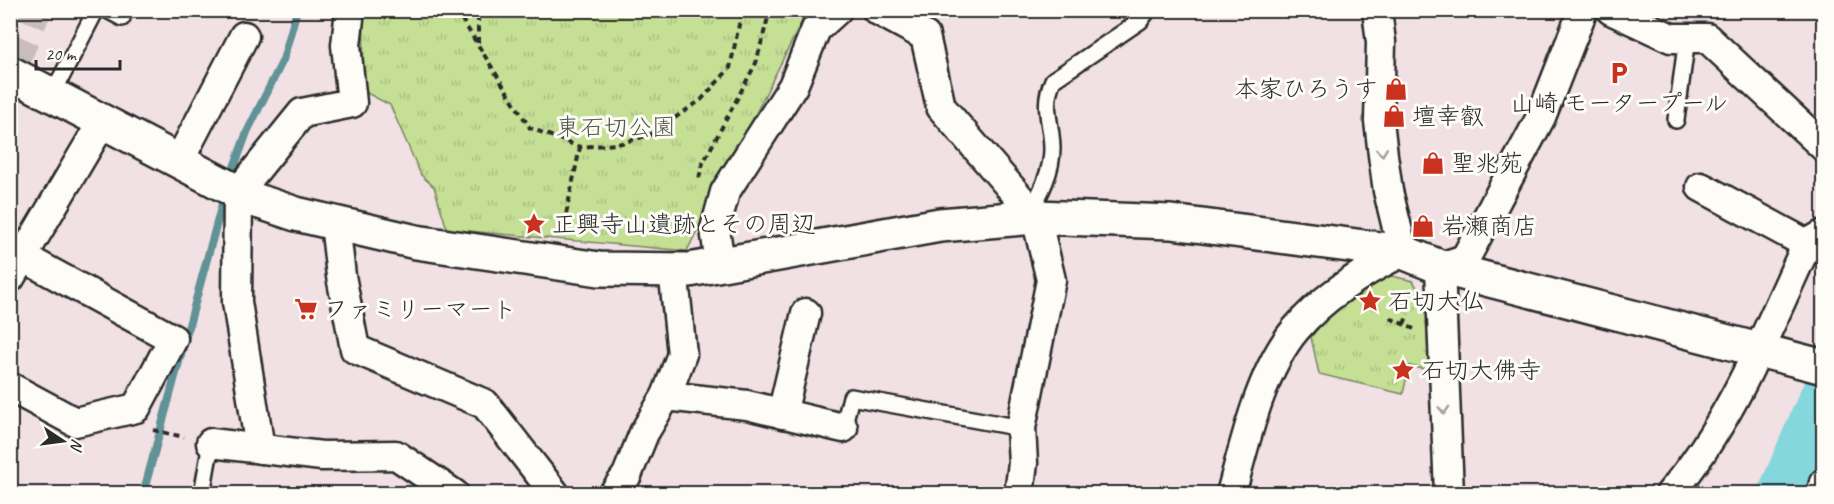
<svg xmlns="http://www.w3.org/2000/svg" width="1834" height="504" font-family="Caveat,'Klee One',sans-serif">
	<defs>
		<pattern id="grass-tufts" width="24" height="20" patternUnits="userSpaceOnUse" patternTransform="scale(1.5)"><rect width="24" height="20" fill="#c5df95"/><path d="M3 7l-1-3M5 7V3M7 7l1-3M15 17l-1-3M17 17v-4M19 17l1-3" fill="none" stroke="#a9c081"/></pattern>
	</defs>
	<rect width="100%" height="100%" fill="#f1e0e4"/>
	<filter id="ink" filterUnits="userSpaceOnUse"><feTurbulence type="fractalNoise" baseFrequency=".0167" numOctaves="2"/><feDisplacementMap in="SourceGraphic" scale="12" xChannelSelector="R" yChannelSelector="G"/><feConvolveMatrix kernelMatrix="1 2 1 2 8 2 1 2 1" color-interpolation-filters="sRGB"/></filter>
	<g filter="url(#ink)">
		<g fill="url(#grass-tufts)" stroke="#788560" stroke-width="1.5">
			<path d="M364,11h443l-120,240 -240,-22 -13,-42 -13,-12 -31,-70 -27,-14z"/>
			<path d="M1379,273l34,8 16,27 5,63 -25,-5 -6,28 -84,-20 -8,-37 27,-33z"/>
		</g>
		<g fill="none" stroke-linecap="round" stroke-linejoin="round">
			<g stroke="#619296" stroke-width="8">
				<path d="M229,181l18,-49 36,-72 14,-50"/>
				<path d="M143,494l82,-301"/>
			</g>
			<path stroke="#85d7de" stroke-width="50" d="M1783,494l41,-96"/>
			<path stroke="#c9bcbf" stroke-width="33" stroke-dasharray="33 16" stroke-linecap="butt" d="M10,68l25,-58"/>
			<g stroke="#2b2b2b" stroke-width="20">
				<g id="lane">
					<path d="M107,10l15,8"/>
					<path d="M52,95l44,-85"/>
					<path d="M1676,120l11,-82"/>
					<path d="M1030,210c11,-16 22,-40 22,-61 0,-27 -11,-42 1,-69l87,-59 8,-11"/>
					<path d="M843,428l8,-31 170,31"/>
					<path d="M202,494l9,-51"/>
				</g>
			</g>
			<g stroke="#2b2b2b" stroke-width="33">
				<g id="street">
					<path d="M877,10l48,26 16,71 95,110 15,63 -30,148 2,35 -4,31"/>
					<path d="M1611,10l60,28h36l117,109"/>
					<path d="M179,161l65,-125"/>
					<path d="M1701,187l106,57"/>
					<path d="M335,223l6,53 14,73 130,55 70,90"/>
					<path d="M10,250l163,89 -37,69 -61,14 -65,-35"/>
					<path d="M720,264l-5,-35 10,-37 68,-106 23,-57 21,-19"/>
					<path d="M10,278l93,-157"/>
					<path d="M666,396l81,9 96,23"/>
					<path d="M782,414l24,-101"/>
					<path d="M211,443l111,13 74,-1 58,39"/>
					<path d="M260,449l-23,-147 1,-110 64,-79 50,-10 -6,-58 4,-35"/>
					<path d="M613,494l14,-19 17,-42 22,-37 16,-42 -9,-85"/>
					<path d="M1231,494c14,-52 30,-124 65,-165 29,-34 68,-58 107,-77l-15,-61 -5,-36 -4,-34 2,-79 -4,-32"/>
					<path d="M1449,494l-9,-227 25,-8 76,-142 42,-107"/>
					<path d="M1670,494c62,-73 97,-164 137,-250l17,-10"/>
					<path d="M1821,494l3,-11"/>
				</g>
			</g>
			<g stroke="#2b2b2b" stroke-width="38">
				<path id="secondary" d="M10,73l241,126 45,15 120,28 183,27 90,1 251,-45 96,-8 135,5 232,30 37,15 384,100"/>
			</g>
			<g stroke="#2b2b2b" stroke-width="4" stroke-dasharray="6 4.5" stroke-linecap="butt">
				<path d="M456,10l74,118 50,19 38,-3 32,-9 51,-35 29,-32 12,-58"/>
				<path d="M478,43v-33"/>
				<path d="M699,178l4,-15 53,-100 14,-53"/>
				<path d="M562,234l18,-87"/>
				<path d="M1390,318l24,11"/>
				<path d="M1404,324l4,-10"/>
				<path d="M153,430l31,7"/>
			</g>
			<use href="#lane" stroke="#fdfcf7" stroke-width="15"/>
			<use href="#street" stroke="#fdfcf7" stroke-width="28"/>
			<use href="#secondary" stroke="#fdfcf7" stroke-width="33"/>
		</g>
		<defs><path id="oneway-chevron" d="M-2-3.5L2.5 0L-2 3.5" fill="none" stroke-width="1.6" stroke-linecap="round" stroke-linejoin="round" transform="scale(1.5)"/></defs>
		<g stroke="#9e9e9b">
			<use href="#oneway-chevron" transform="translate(1382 152) rotate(83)"/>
			<use href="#oneway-chevron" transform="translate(1444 410) rotate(88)"/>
		</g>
	</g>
	<defs>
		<g id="parking-bare" transform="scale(1.8)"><path d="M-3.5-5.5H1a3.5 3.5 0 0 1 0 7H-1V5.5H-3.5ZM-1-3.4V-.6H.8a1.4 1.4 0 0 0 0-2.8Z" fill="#c8321e" stroke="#fdfcf7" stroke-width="2.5" paint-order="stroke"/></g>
		<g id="shop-bare" transform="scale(1.8)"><path d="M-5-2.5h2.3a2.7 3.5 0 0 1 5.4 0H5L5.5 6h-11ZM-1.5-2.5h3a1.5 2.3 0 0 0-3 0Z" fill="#c8321e" stroke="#fdfcf7" stroke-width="2.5" paint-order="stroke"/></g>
		<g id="sight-bare" transform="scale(1.8)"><path d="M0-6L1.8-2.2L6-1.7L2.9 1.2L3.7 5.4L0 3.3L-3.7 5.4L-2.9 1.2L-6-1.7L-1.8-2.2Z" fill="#c8321e" stroke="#fdfcf7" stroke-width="2.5" paint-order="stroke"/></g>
		<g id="supermarket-bare" transform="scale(1.8)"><path d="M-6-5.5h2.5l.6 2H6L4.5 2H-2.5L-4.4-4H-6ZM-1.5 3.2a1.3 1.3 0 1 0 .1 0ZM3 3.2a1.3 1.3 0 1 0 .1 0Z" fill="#c8321e" stroke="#fdfcf7" stroke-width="2.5" paint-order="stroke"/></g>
	</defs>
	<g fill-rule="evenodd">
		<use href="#parking-bare" x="1619" y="73"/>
		<use href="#shop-bare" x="1396" y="89"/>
		<use href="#shop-bare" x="1394" y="116"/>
		<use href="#shop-bare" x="1433" y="163"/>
		<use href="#sight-bare" x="534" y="224"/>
		<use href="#shop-bare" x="1423" y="226"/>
		<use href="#sight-bare" x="1370" y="301"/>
		<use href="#supermarket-bare" x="306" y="309"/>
		<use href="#sight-bare" x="1403" y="370"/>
	</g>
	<g text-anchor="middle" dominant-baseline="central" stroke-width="6" stroke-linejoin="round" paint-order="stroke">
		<g font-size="24" fill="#2b2b2b" stroke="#fdfcf7" text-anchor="start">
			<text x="1378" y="89" text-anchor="end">本家ひろうす</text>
			<text x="1619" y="103" text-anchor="middle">山崎 モータープール</text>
			<text x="1412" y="116">壇幸叡</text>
			<text x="1451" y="163">聖兆苑</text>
			<text x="552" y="224">正興寺山遺跡とその周辺</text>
			<text x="1441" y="226">岩瀬商店</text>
			<text x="1388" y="301">石切大仏</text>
			<text x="324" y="309">ファミリーマート</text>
			<text x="1421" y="370">石切大佛寺</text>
		</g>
		<g font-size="24" fill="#525846" stroke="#fdfcf7">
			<text x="616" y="127">東石切公園</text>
		</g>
	</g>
	<rect width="1834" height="504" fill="none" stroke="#fdfcf7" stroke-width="36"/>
	<rect x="18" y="18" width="1798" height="468" fill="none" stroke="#2b2b2b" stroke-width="2" filter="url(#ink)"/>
	<g transform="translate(63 441) rotate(103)" stroke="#fdfcf7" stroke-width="4.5" paint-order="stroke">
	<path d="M0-4.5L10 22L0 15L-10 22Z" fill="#2b2b2b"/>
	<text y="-9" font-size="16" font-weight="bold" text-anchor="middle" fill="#2b2b2b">N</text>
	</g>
	<path d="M36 60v9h84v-9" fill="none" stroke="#2b2b2b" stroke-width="3"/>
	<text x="45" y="60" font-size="18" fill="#2b2b2b" stroke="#fdfcf7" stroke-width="4.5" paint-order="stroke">20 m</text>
</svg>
